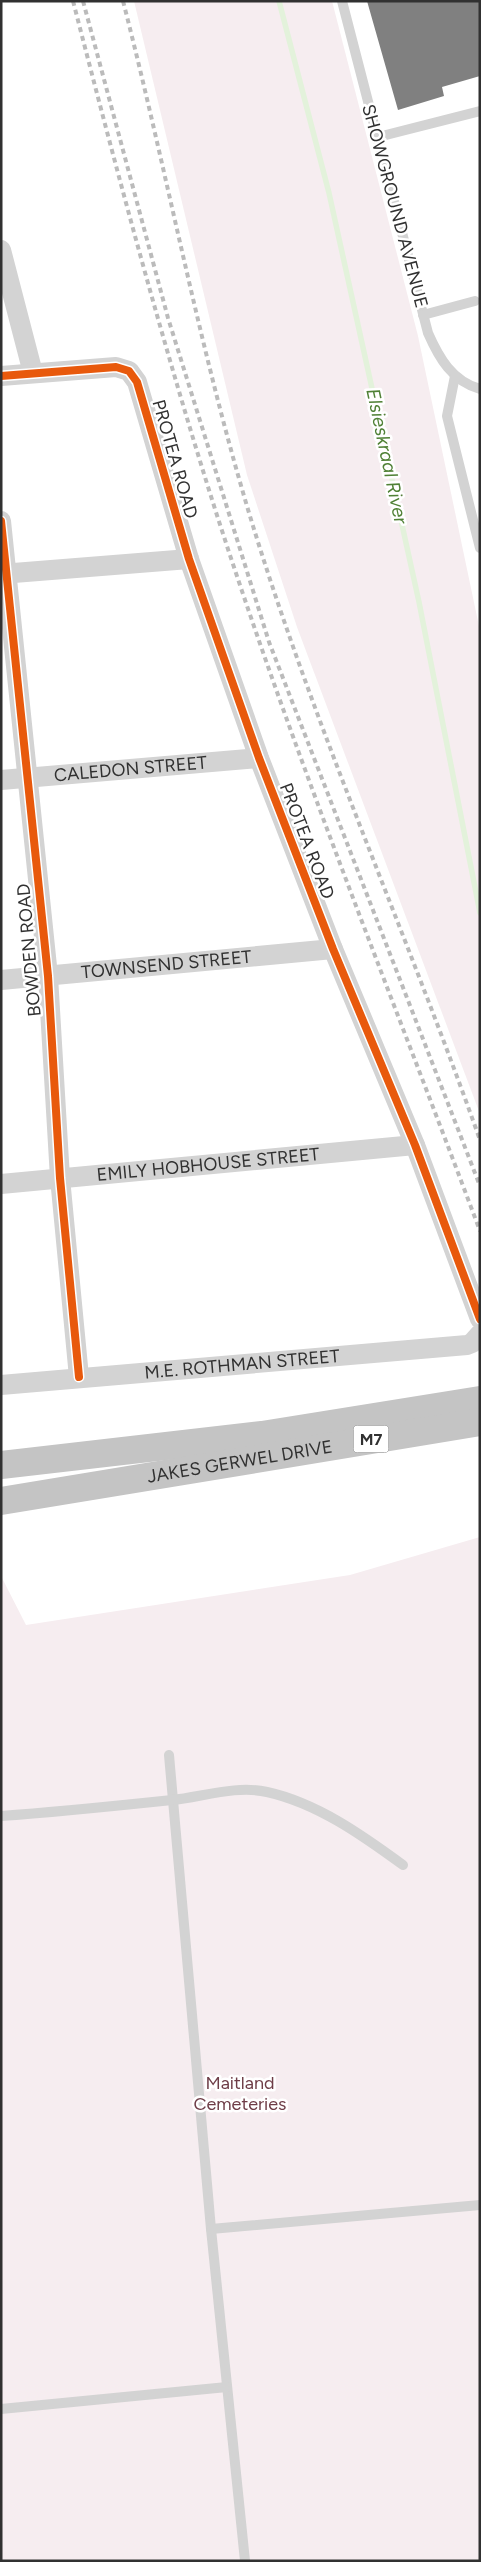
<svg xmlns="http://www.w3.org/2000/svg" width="481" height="2562" font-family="Figtree,sans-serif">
	<rect width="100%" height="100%" fill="#fff"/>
	<g fill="#f6edf0">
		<path d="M134,1h198l86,335 62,295v483l-183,-487 -50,-152z"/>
		<path d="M480,1537v1024h-479v-985l25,49 324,-50z"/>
	</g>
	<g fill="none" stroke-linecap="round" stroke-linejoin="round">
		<path stroke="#e3f2db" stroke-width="5.5" d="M279,1l50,192 90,409 61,311"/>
	</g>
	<path fill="#808080" d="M367,1h113v75l-38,11 2,9 -46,14z"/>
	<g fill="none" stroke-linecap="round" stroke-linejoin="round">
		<g stroke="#d3d3d3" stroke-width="10">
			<path d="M342,1l86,332c11,25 24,48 52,56"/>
			<path d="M378,137l102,-26"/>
			<path d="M423,315l52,-14"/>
			<path d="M455,376l-8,40 33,132"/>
			<path d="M169,1755l42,474 34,332"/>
			<path d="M1,1816c57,-4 114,-10 171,-16 30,-3 64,-15 95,-8 50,11 95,43 136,73"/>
			<path d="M211,2229l269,-24"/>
			<path d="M1,2409l226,-22"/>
		</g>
		<g stroke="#d3d3d3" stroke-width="20">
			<path d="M1,250l32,123"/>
			<path d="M1,376l115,-9 13,4 8,11 52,177 70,199 74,191 82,196 65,174"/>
			<path d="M1,521l47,455 12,202 19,199"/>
			<path d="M1,574l188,-15"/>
			<path id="s1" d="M1,780l258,-22"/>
			<path id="s2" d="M1,980l332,-31"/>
			<path id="s3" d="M1,1184l414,-39"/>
			<path id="s4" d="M1,1385l466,-40 5,-2 8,-9"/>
		</g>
		<g stroke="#c4c4c4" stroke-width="28">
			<path d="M1,1465l261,-30 218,-35"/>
			<path id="s5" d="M1,1501l479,-79"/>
		</g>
		<g stroke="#bbb" stroke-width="4" stroke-dasharray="5 4" stroke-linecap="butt">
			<path d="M73,1c44,171 89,341 142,508 78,244 175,482 265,722"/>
			<path d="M83,1l85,317 101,324 211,544"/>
			<path d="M123,1c45,175 77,352 130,525 64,208 154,408 227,614"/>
		</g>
		<g stroke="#fff" stroke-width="11">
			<g id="cycleway">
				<path d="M1,376l115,-9 13,4 8,11 52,177 70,199 74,191 82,196 65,174"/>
				<path d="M1,521l47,455 12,202 19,199"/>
			</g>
		</g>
		<use href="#cycleway" stroke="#e8590c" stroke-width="8"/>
	</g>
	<g text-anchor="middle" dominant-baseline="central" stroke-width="5" stroke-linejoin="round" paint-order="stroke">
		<rect fill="#fff" stroke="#6f6f6f" stroke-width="1" x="353.5" y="1425.5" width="35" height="27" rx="4"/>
		<g font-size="16" font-weight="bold" fill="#313131">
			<text x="371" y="1439">M7</text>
		</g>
		<g font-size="18" fill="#313131" stroke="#fff">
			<text transform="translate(395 206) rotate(75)">SHOWGROUND AVENUE</text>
			<text transform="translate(175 459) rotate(74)">PROTEA ROAD</text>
			<text stroke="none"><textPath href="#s1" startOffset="130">CALEDON STREET</textPath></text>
			<text transform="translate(307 841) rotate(69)">PROTEA ROAD</text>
			<text transform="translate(29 950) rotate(-95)">BOWDEN ROAD</text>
			<text stroke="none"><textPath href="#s2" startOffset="166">TOWNSEND STREET</textPath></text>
			<text stroke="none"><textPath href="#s3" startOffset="208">EMILY HOBHOUSE STREET</textPath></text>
			<text stroke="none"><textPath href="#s4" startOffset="242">M.E. ROTHMAN STREET</textPath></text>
			<text stroke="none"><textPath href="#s5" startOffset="242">JAKES GERWEL DRIVE</textPath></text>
		</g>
		<g font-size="18" fill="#6e3d47" stroke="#fff">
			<text x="240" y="2083">Maitland<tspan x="240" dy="21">Cemeteries</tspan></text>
		</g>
		<g font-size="19" font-style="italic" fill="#508136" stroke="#fff">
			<text transform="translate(387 456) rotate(78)">Elsieskraal River</text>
		</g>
	</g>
	<rect width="481" height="2562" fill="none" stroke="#313131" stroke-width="5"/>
</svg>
